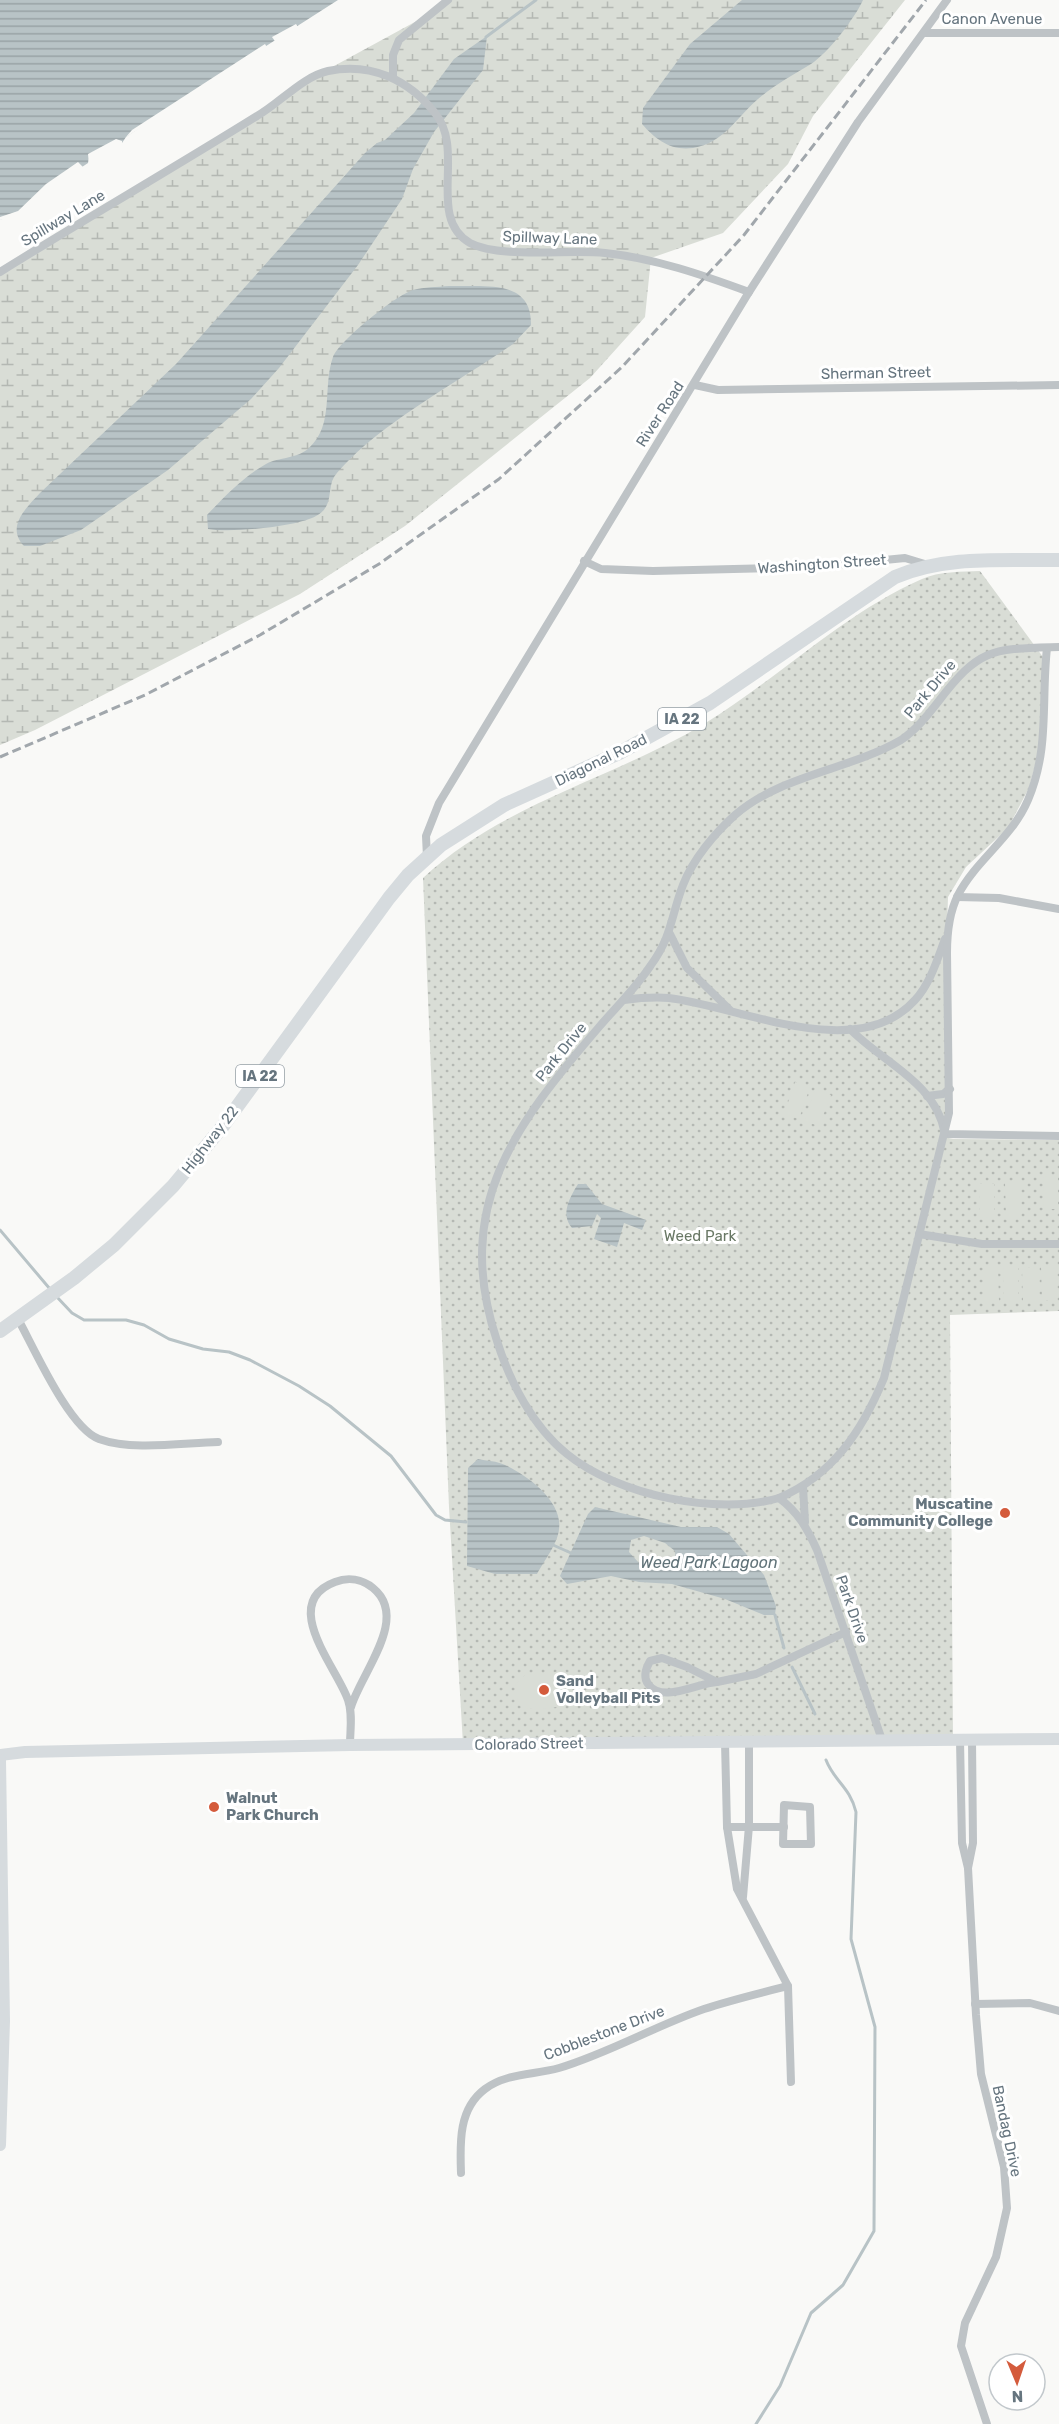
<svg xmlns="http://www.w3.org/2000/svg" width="1059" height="2424" font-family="Rubik,sans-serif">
	<defs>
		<pattern id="green-dots" width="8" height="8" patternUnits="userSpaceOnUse" patternTransform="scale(1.5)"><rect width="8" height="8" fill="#d9ddd6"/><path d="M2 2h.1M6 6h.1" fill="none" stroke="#b4b8b3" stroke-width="1.8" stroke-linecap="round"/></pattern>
		<pattern id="wetland-marsh" width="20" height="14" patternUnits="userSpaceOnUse" patternTransform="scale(1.5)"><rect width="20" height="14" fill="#d9ddd6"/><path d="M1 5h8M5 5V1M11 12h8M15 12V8" fill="none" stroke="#b4b8b3"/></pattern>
		<pattern id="water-rules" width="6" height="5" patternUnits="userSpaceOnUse" patternTransform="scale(1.5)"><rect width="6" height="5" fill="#b8c3c6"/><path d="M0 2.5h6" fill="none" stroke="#99a3a6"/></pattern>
	</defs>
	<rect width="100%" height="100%" fill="#f9f9f7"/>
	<path fill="url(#green-dots)" d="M980,571l63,86 -2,86 -12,45 -21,40 -42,39 -18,30 -2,65 4,121 -6,54 9,2 106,1v171l-109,4 3,423 -490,6 -14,-237 -26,-629c79,-74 189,-99 281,-154 74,-45 138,-110 218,-145 17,-8 40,-7 58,-8z"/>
	<path fill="url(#wetland-marsh)" d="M448,0h457l-92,116 -25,48 -65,69 -72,25 -6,59 -55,61 -185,148 -105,68 -265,136 -35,15v-474l312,-193 123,-67z"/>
	<g fill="#d9ddd6">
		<path d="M795,1082l15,5 -11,32 -15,-5z"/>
		<path d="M815,1089l16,6 -12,31 -15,-5z"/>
		<path d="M1058,1176v33h-14l-1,-32z"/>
		<path d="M1005,1183h15v34h-14z"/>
		<path d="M979,1184h15v33l-14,1z"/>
		<path d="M1041,1266h15v34h-14z"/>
		<path d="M984,1267h14l1,34h-15z"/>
		<path d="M1003,1267h15v34h-14z"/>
		<path d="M1037,1267v34h-14l-1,-33z"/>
		<path d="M565,1671l7,9 1,20c-13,9 -39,12 -53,6l-5,-14 1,-9 9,-8z"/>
	</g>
	<g fill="url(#water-rules)" fill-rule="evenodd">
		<path d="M0,0h338l-175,112 -37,25 -4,6 -4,-3 -28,14 -2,9 -6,4 -5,-4 -59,50 -18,7z"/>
		<path d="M742,0h121c-8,18 -35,53 -52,64 -18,11 -37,21 -53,35 -21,18 -34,44 -65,49 -22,3 -37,-8 -51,-24l1,-16 47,-64z"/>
		<path d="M487,36l-4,34 -49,62 -21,37 -11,30 -44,66 -79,103 -28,31 -83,71 -87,60 -41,16h-16c-18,-19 1,-37 16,-53l136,-129 189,-211 12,-10 8,-3 29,-27 40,-54z"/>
		<path d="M449,286c34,1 83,-8 82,39l-18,19c-53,37 -118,71 -164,116 -5,5 -11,11 -15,17 -7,12 0,30 -18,39 -19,11 -86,17 -108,13l-1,-14c18,-19 36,-38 59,-51 13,-7 31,-5 43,-16 26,-24 13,-60 24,-91 6,-16 63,-62 80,-67 11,-3 24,-3 36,-4z"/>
		<path d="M578,1184h8l16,20 44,16 -4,10 -18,-7 -7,24 -23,-8 7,-21 -4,-4 -5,12 -20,2c-12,-14 -2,-31 6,-44z"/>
		<path d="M478,1459c9,2 19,2 27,6 22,10 58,36 54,64 -1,14 -15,32 -22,45h-42l-28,-8 1,-98z"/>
		<path d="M595,1507l86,20h36l12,7 35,41 12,31 -1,9h-11l-39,-16 -53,-15 -33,-2 -28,-6 -44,8 -7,-8 28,-62zM644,1536l21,7 10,8 1,14 -37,-2 -10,-11 2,-12z"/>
	</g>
	<g fill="#f9f9f7">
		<path d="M296,24l4,6 -23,14 -5,-7z"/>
		<path d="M265,44l3,5 -142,88 6,-7z"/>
		<path d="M116,139l6,2v4h-10l-20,11 -3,9 -1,-11z"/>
		<path d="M78,162l7,7 -8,-2 -57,49 -20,4v-3l18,-6 28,-27z"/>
	</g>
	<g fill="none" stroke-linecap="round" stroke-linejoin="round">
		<g stroke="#b8c3c6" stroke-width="3">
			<path d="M486,37l50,-37"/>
			<path d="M0,1230l50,59"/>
			<path d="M56,1296l16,17 12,7h42l18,5 25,14 34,10 26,3 21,8 49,26 31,20 61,50 45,59 9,5 21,2"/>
			<path d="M553,1545l18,8"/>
			<path d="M775,1615l9,33"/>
			<path d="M792,1667l23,47"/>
			<path d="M756,2424l24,-38 31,-73 32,-28 31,-54 1,-204 -24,-88 5,-127c-6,-25 -22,-31 -30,-52"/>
		</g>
		<g stroke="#bec3c6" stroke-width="8">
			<path d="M925,33h134"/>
			<path d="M393,77v-22l6,-15 49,-40"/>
			<path d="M0,272c85,-53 172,-103 257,-156 23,-13 45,-39 71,-45 43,-9 81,9 107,42 31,37 -9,105 35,130 30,16 99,6 135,10 49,5 98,22 144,39"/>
			<path d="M695,385l23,5 341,-5"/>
			<path d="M584,561l17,8 52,2 160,-4 92,-9 23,7"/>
			<path d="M427,857l-1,-21 13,-33 310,-511 109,-170 89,-122"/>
			<path d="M957,897l42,1 60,11"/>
			<path d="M670,934l17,34 43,42"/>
			<path d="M624,1000c15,-2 30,-3 45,-2 70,8 188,67 246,2 15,-16 22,-40 30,-61"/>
			<path d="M850,1029c33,34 86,53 95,105l114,2"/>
			<path d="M927,1096l16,-2 7,-5"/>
			<path d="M919,1234l63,10h77"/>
			<path d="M18,1319c16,29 51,109 81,120 33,12 83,4 119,3"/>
			<path d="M803,1487l2,35"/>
			<path d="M779,1498c54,-23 83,-67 105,-120l65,-265 -2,-160c0,-19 2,-40 11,-58 18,-35 54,-57 70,-95 22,-52 13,-99 19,-152"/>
			<path d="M662,1658l25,9 30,15c-20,1 -55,22 -69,2 -5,-7 -2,-16 2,-23z"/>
			<path d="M717,1682l39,-8 90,-42"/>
			<path d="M882,1740l-65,-190c-10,-22 -19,-38 -38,-52 -62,18 -162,-3 -212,-44 -34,-27 -57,-72 -70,-113 -45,-135 18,-216 102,-314 17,-20 37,-39 52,-62 21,-29 20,-49 32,-80 10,-26 32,-52 52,-70 46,-40 114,-45 166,-75 15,-10 26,-24 37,-38 42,-55 54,-53 121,-55"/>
			<path d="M960,1740l2,103 6,25"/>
			<path d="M972,1740l1,103 -5,25 8,147 5,59 23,93 3,41 -11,49 -31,66 -4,23 26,78"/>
			<path d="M725,1742l2,85 10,62 51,97 3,96"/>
			<path d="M350,1745c0,-14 3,-31 -2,-45 -10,-31 -70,-97 -13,-118 13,-5 27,-3 38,6 37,30 -12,85 -22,119"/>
			<path d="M784,1805l26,2 1,37h-28z"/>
			<path d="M727,1827h57"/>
			<path d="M743,1897l6,-71v-84"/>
			<path d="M975,2004l55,-1 29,8"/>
			<path d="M461,2173c-1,-29 -3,-64 24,-84 21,-16 49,-14 74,-21 50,-15 96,-42 145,-59 27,-9 56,-16 84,-23"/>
		</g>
		<g stroke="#d6dbde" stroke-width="12">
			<path d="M0,1755l25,-3 325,-7 709,-6"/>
			<path d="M0,1760l4,261 -4,124"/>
		</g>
		<path stroke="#d6dbde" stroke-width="14" d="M0,1331l74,-53 40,-33 59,-59 50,-60 166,-228 19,-23 33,-30 63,-40 115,-52 91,-50 185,-126c52,-22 109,-16 164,-17"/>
		<path stroke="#a1a7ac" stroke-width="3" stroke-dasharray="9 4.5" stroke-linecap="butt" d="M0,757l145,-62 115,-60 119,-71 120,-85 123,-112 122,-132 182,-235"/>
	</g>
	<g fill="#d45b3c" stroke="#fff" stroke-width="2">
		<circle cx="1005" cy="1513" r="6"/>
		<circle cx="544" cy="1690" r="6"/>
		<circle cx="214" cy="1807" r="6"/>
	</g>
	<g text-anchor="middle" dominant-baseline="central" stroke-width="6" stroke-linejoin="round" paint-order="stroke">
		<g fill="#fff" stroke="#949ea5" stroke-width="1.5">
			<rect x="658" y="708" width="48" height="22" rx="4.5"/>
			<rect x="236" y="1065" width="48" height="22" rx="4.5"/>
		</g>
		<g font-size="14" font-weight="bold" fill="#66757f">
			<text x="682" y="719">IA 22</text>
			<text x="260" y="1076">IA 22</text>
		</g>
		<g font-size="15" fill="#66757f" stroke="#fff">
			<text x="992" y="19">Canon Avenue</text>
			<text transform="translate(63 218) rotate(-31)">Spillway Lane</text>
			<text transform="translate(550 238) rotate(2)">Spillway Lane</text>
			<text transform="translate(876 373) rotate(-1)">Sherman Street</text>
			<text transform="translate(660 414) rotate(-57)">River Road</text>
			<text transform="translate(822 564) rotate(-4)">Washington Street</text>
			<text transform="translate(930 689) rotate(-50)">Park Drive</text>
			<text transform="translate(601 760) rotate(-26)">Diagonal Road</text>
			<text transform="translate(561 1052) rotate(-51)">Park Drive</text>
			<text transform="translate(210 1140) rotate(-52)">Highway 22</text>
			<text transform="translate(852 1609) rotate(71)">Park Drive</text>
			<text transform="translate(529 1744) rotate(-1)">Colorado Street</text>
			<text transform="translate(604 2033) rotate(-21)">Cobblestone Drive</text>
			<text transform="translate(1007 2131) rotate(78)">Bandag Drive</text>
		</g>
		<g font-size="15" fill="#697865" stroke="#fff">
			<text x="700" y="1236">Weed Park</text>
		</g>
		<g font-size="15" font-weight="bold" fill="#66757f" stroke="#fff" text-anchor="start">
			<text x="993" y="1504" text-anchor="end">Muscatine<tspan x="993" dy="17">Community College</tspan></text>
			<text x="556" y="1681">Sand<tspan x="556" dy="17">Volleyball Pits</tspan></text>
			<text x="226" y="1798">Walnut<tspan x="226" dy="17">Park Church</tspan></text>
		</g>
		<g font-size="16" font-style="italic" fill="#617379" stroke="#fff">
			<text x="709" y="1562">Weed Park Lagoon</text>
		</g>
	</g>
	<g transform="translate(1017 2382) rotate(178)"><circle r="28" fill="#ffffff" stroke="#c2c8cc" stroke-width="1.5"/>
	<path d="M0-4.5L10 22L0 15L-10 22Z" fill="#d45b3c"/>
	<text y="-9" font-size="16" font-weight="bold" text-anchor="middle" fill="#66757f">N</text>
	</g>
</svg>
